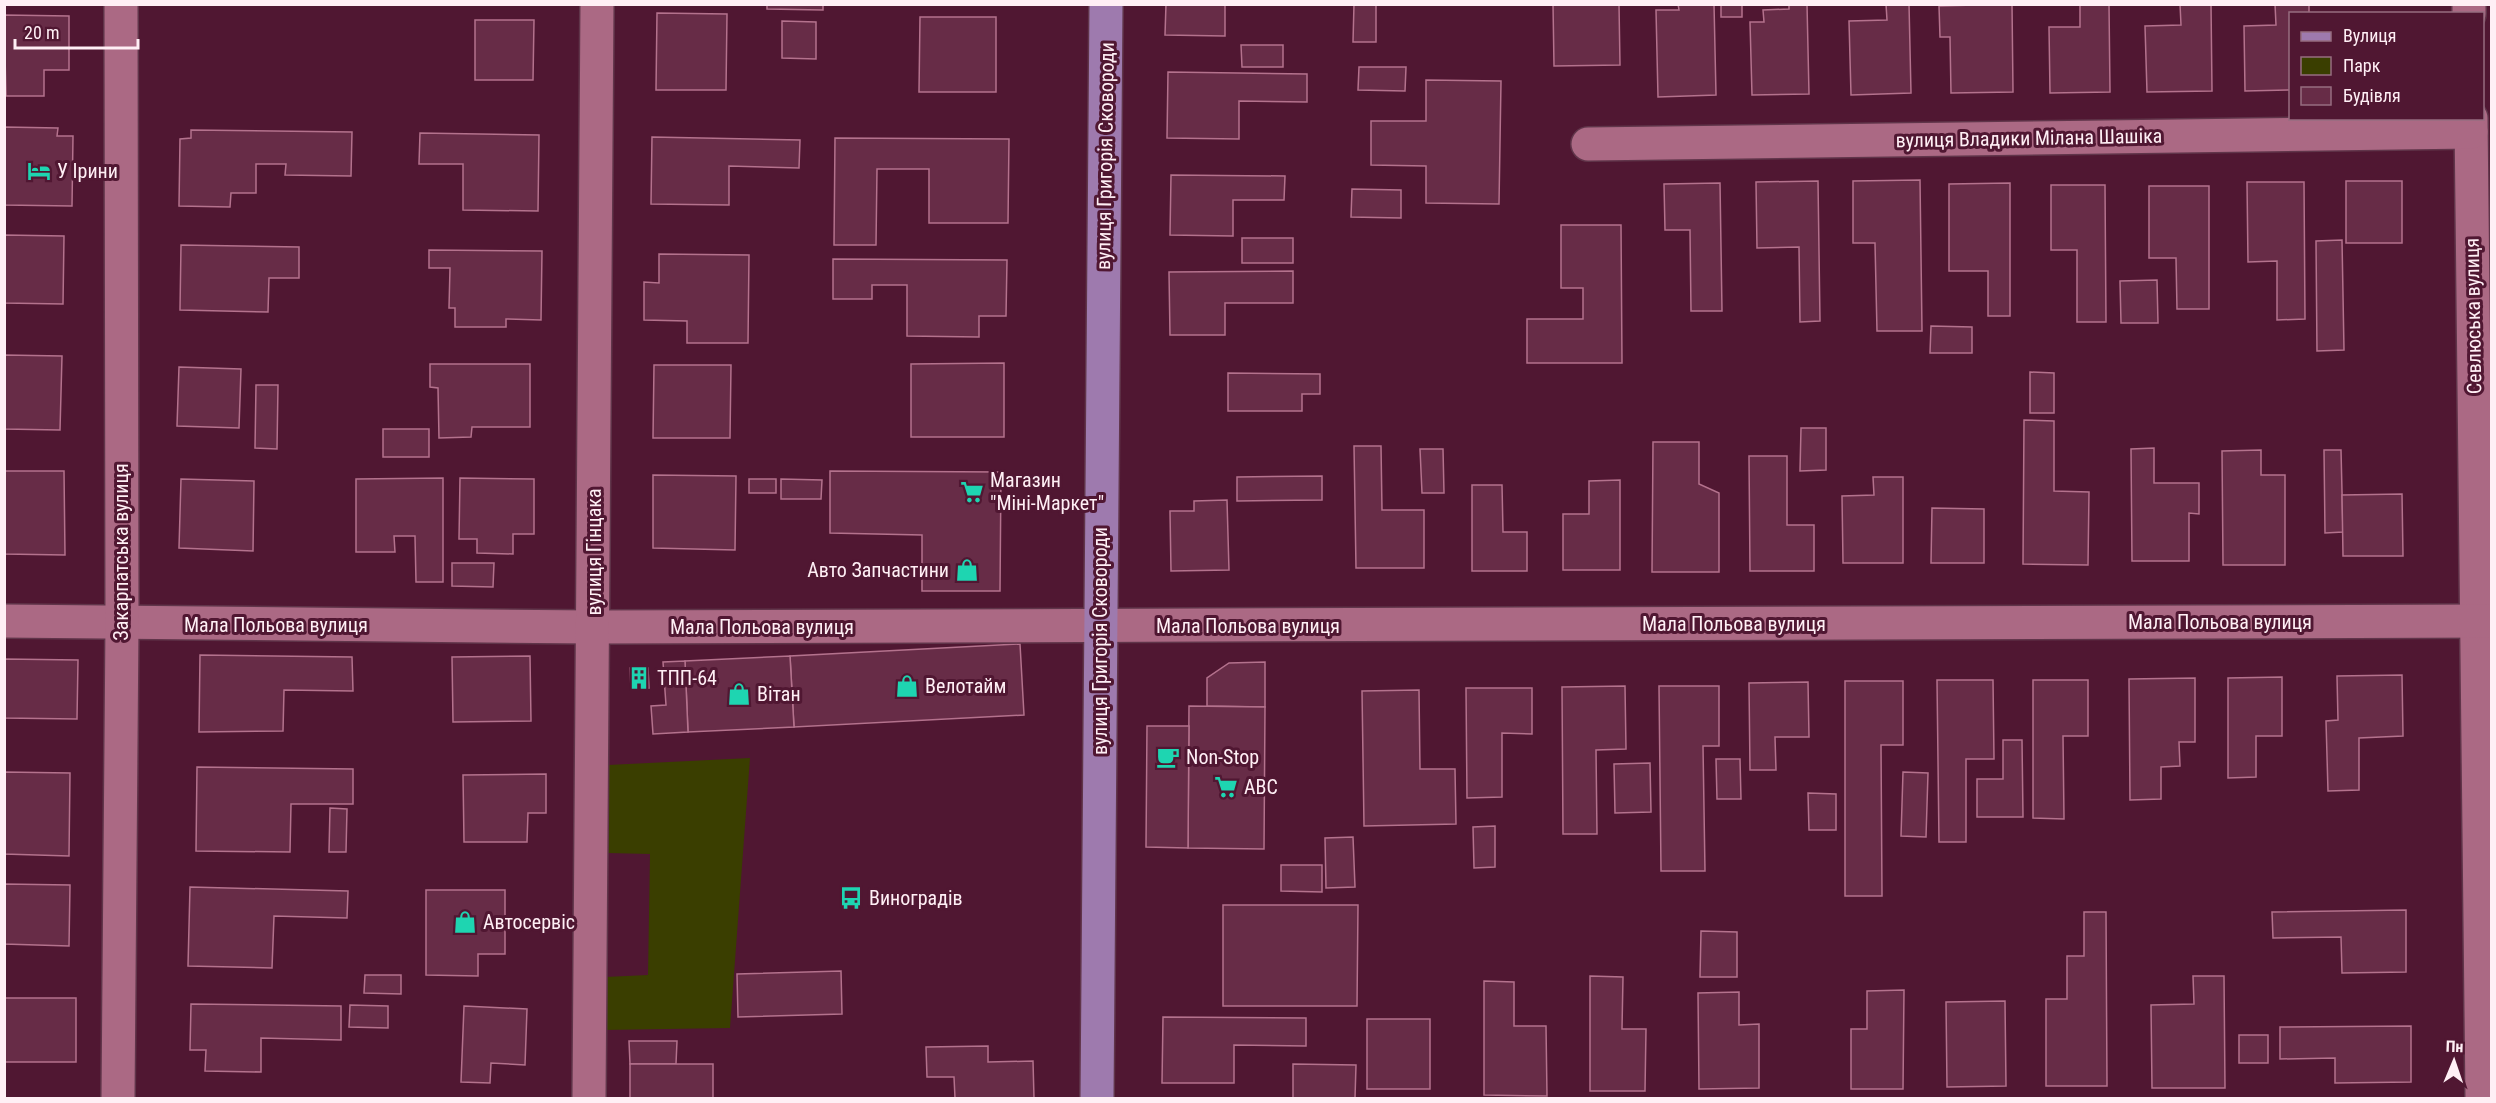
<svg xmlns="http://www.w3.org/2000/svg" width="2496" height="1103" font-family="'Roboto Condensed',sans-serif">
	<rect width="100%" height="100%" fill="#501732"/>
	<path fill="#3a3e00" d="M750,758l-20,270 -127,2 2,-53 43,-2 2,-121 -43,-1 1,-88z"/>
	<g fill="#672c47" stroke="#b4728d" stroke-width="1.5">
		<path d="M767,4h56v6l-56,-1z"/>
		<path d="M1166,4h59v32l-60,-1z"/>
		<path d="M1354,4h22v38h-23z"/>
		<path d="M1553,4h66l1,61 -66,1z"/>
		<path d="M1678,4h36l2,91 -58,2 -2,-87h23z"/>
		<rect x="1721" y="4" width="21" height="13"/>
		<path d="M1789,4h18l2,90 -57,1 -2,-73h14l-1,-12 26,-1z"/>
		<path d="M1886,4h23l2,89 -60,2 -2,-74 38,-1z"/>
		<path d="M2012,4l1,88 -62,1 -1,-56h-10l-1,-31z"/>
		<path d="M2080,4h29l1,88 -60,1 -1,-66h31z"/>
		<path d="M2180,4h31l1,87 -65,1 -2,-66 36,-1z"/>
		<path d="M2275,4h34v10h-19v76l-45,1 -1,-65 32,-1z"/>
		<path d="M657,13l70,1 -1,76h-70z"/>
		<path d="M4,15l65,1v54h-25v26h-38z"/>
		<path d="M920,17h76v75h-77z"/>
		<path d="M475,20h59l-1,60h-58z"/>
		<path d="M782,21l34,1v37l-34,-1z"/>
		<path d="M1241,45h42v22h-41z"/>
		<path d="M1359,67h47l-1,24 -47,-1z"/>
		<path d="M1168,72l139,2v28l-68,-1v38l-72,-1z"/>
		<path d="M1426,80l75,1 -2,123 -73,-1v-37l-55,-1v-44h55z"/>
		<path d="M4,127l54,1 -1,8h16l-1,70 -68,-1z"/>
		<path d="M191,130l161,2 -1,44 -66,-1 1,-11h-30v29h-25l-1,14 -51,-1 1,-67 11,-1z"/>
		<path d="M420,133l119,2 -1,76 -75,-1v-46h-44z"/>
		<path d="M652,137l148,3 -1,28 -70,-2v39l-78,-1z"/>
		<path d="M835,138l174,1 -1,84h-79v-54h-52l-1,76h-42z"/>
		<path d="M1171,175l114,1 -1,24h-51v36l-63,-1z"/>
		<path d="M1920,180l2,151h-45l-2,-88h-22v-62z"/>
		<path d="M1818,181l2,140 -20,1 -1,-75 -42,1 -1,-66z"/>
		<rect x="2346" y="181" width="56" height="62"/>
		<path d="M2247,182h57l1,137 -28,1v-59l-29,1z"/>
		<path d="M1720,183l2,128h-31l-1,-81h-25l-1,-46z"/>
		<path d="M2010,183v133h-22v-45h-39v-87z"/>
		<path d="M2051,185h54l1,137h-29v-72h-26z"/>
		<path d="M2149,186h60v123h-32l-1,-51h-27z"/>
		<path d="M1352,189l49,1v28l-50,-1z"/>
		<path d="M1561,225h60l1,138h-95v-44h56v-31h-22z"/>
		<path d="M4,235l60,1 -1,68 -59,-1z"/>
		<rect x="1242" y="238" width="51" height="25"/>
		<path d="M2342,240l2,110 -27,1 -1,-110z"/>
		<path d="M181,245l118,2v31h-30l-1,34 -88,-2z"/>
		<path d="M429,250l113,1 -1,69 -35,-1v8h-51v-19h-6l1,-40h-21z"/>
		<path d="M659,254l90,1 -1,88h-61v-22l-43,-1v-38l15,1z"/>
		<path d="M833,259l174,1 -1,56h-27v21l-72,-1v-51h-35v14h-39z"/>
		<path d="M1293,271v32h-68v32h-55l-1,-63z"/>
		<path d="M2157,280l1,43h-37l-1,-42z"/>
		<path d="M1931,326l41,1v26h-42z"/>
		<path d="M4,355l58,1 -2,74 -56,-1z"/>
		<path d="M1004,363v74h-93v-73z"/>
		<path d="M430,364h100v63h-58l-1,10 -32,1 -1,-50 -8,-1z"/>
		<path d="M654,365h77l-1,73h-77z"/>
		<path d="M179,367l62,2 -2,59 -62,-2z"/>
		<path d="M2030,372l24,1v40h-24z"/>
		<path d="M1228,373l92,1v20h-18v17h-74z"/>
		<path d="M256,385h22l-1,64 -22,-1z"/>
		<path d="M2024,420l30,1v70l35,1 -1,73 -65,-1z"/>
		<path d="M1801,428h25v42l-26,1z"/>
		<rect x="383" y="429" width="46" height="28"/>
		<path d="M1653,442h46v42l20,9v79h-67z"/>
		<path d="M1354,446h27l1,64h42v58h-68z"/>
		<path d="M2154,448v35h45v31l-10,-1v48h-57l-1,-112z"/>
		<path d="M1420,449h23l1,44h-22z"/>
		<path d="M2261,450v25h24v90h-62l-1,-114z"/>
		<path d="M2324,450h17l2,82 -18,1z"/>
		<path d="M1749,456h38v69h27v46h-64z"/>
		<path d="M4,471h60l1,84 -61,-1z"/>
		<path d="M830,471l171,1 -1,119h-78v-56l-92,-2z"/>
		<path d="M653,475l83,1 -1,74 -82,-2z"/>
		<path d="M1322,476v24l-85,1v-24z"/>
		<path d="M1873,477h30v86h-60l-1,-67 32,-1z"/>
		<path d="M443,478v104h-27l-1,-46h-21l1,16h-39v-73z"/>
		<path d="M460,478l74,1v55h-21v20l-36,-1v-14h-18z"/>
		<path d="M181,479l73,2 -1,70 -74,-3z"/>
		<rect x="749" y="479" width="27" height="14"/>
		<path d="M781,479l41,1 -1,19h-40z"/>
		<path d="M1620,480v90h-57v-56h26v-33z"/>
		<path d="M1472,485h30l1,47h24v39h-55z"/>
		<path d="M2402,494l1,62h-60l-1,-61z"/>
		<path d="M1227,500l2,70 -58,1 -1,-60h24v-10z"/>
		<path d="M1932,508l52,1v54h-53z"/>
		<path d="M452,563h42l-1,24 -41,-1z"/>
		<path d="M1020,644l4,71 -230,12 -4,-71z"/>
		<path d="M200,655l152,2 1,34 -69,-1 -1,41 -84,1z"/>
		<path d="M530,656l1,65 -78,1 -1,-65z"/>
		<path d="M790,656l4,71 -106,5 -3,-71z"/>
		<path d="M4,659l74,1 -1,59 -73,-1z"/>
		<path d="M685,661l3,71 -35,2 -2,-28 15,-1 -3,-43z"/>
		<path d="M1265,662v45l-58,-1v-28l22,-15z"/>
		<path d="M630,668h18l1,20 -18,1z"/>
		<path d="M2402,675l1,61 -44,2v52l-31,1 -2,-70 12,-1 -1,-44z"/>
		<path d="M2282,677v59h-26v41l-28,1v-100z"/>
		<path d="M2195,678v64h-16l1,24 -19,1v32l-31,1 -1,-121z"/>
		<path d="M1937,680h56l1,79h-28v83h-27z"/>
		<path d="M2033,680h55v56h-25l1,83 -31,-1z"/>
		<path d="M1845,681h58v64h-22l1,151h-37z"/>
		<path d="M1808,682l1,55h-34l1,33h-26l-1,-87z"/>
		<path d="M1625,686l1,63 -30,1 1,84h-34l-1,-147z"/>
		<path d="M1659,686h60v60h-16l2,125h-44z"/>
		<path d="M1466,688h66v46l-30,-1v64l-35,1z"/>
		<path d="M1419,690l1,79h35l1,55 -92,2 -2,-135z"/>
		<path d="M1189,706l76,1 -1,142 -76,-1z"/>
		<path d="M1147,726h42l-1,122 -42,-1z"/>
		<path d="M2003,740h19l1,77h-46v-38h26z"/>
		<path d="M1716,759h24l1,40h-24z"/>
		<path d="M1650,763l1,49 -36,1 -1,-49z"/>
		<path d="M197,767l156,2v35h-62l-1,48 -94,-1z"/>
		<path d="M4,772l66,1 -1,83 -65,-2z"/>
		<path d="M1903,772l25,1 -2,64 -25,-1z"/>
		<path d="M546,774v39h-18l-1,29h-63l-1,-67z"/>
		<path d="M1808,793l28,1v36h-27z"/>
		<path d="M330,808l17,1 -1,43h-17z"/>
		<path d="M1495,826v41l-21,1 -1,-41z"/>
		<path d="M1353,837l2,50 -29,1 -1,-50z"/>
		<path d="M1281,865h41v27l-41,-1z"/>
		<path d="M4,884l66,1 -1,61 -65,-2z"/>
		<path d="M190,887l158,4 -1,27 -73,-2 -2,52 -84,-2z"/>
		<path d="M426,890h79v64h-27v22l-52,-1z"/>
		<path d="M1223,905h135l-1,101h-134z"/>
		<path d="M2406,910v62l-64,1 -1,-36 -68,1 -1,-26z"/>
		<path d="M2084,912h22l1,174h-61v-87h21v-43h17z"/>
		<path d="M1701,931l36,1v45h-37z"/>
		<path d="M841,971l1,43 -104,3 -1,-43z"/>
		<path d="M365,975h36v19l-37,-1z"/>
		<path d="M1590,976l33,1 -1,52h24l-1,62h-55z"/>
		<path d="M2193,976h31l1,112h-73l-1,-83 43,-1z"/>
		<path d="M1484,981l30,1v44h32l1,70 -63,-1z"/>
		<path d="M1904,990l-1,99h-52v-60h16v-38z"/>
		<path d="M1739,992v33l20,-1v64l-60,1 -1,-96z"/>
		<rect x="4" y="998" width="72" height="64"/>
		<path d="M2005,1001l1,85 -59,1 -1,-85z"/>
		<path d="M191,1004l150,2v34l-80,-2v34l-56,-1 1,-21h-16z"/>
		<path d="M350,1005l38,1v22l-39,-1z"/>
		<path d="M464,1006l63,3 -2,56 -34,-2 -1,20 -29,-1z"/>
		<path d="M1163,1017l143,1v28l-72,-1v38h-72z"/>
		<rect x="1367" y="1019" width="63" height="70"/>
		<path d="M2411,1026v56l-76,1v-25l-55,1v-32z"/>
		<rect x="2239" y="1035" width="29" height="28"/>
		<path d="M629,1041h48l-1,23h-46z"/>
		<path d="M988,1046v16l45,-1 1,37h-79l-1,-21h-27l-1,-30z"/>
		<rect x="630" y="1064" width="83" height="34"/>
		<path d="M1293,1064l63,1 -1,33h-62z"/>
	</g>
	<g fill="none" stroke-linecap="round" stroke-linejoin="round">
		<g stroke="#60354a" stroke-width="36">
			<g id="minor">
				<path d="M2469,4v10"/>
				<path d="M2471,118l11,980"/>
				<path d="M1588,144l883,-12"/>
				<path d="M4,621l589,6 1899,-6"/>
				<path d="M118,1098l4,-474 -1,-620"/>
				<path d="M589,1098l8,-1094"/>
			</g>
		</g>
		<g stroke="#60354a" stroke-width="36">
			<path id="major" d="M1097,1098l9,-1094"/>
		</g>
		<use href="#minor" stroke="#ab6984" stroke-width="33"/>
		<use href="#major" stroke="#9e7aae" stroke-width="33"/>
	</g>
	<defs>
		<g id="hotel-bare" transform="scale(1.8)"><path d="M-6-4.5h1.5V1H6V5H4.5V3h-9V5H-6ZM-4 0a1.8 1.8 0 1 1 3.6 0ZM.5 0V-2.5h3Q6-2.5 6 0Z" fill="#1ed5b1" stroke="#501732" stroke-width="2.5" paint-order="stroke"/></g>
		<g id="supermarket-bare" transform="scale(1.8)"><path d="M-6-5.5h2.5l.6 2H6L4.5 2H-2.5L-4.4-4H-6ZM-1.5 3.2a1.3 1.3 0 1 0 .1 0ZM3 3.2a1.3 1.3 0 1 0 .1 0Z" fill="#1ed5b1" stroke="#501732" stroke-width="2.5" paint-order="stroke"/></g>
		<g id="shop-bare" transform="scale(1.8)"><path d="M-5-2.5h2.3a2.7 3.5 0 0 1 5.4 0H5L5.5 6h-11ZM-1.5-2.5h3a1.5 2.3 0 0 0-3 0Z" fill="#1ed5b1" stroke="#501732" stroke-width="2.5" paint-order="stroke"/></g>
		<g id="building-bare" transform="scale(1.8)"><path d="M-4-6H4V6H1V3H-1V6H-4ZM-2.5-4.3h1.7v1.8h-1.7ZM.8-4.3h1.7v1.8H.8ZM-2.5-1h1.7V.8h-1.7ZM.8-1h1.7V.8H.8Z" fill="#1ed5b1" stroke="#501732" stroke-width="2.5" paint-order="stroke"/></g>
		<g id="cafe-bare" transform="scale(1.8)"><path d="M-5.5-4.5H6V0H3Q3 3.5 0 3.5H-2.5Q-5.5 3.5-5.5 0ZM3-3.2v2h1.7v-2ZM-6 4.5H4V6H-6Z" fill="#1ed5b1" stroke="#501732" stroke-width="2.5" paint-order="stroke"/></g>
		<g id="bus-bare" transform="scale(1.8)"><path d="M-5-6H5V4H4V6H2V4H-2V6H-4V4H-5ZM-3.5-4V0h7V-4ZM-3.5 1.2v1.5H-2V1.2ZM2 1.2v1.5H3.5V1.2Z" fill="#1ed5b1" stroke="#501732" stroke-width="2.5" paint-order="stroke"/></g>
	</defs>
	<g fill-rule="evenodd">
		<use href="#hotel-bare" x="39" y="171"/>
		<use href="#supermarket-bare" x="972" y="492"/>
		<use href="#shop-bare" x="967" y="570"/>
		<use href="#building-bare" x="639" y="678"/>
		<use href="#shop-bare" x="907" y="686"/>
		<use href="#shop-bare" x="739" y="694"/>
		<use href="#cafe-bare" x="1168" y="757"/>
		<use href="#supermarket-bare" x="1226" y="787"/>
		<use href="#bus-bare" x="851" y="898"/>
		<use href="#shop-bare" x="465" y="922"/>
	</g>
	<g text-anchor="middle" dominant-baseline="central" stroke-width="6" stroke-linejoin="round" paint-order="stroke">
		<g font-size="20" fill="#ffeff5" stroke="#501732">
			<text transform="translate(2029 138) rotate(-1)">вулиця Владики Мілана Шашіка</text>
			<text transform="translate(1105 156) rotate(-89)">вулиця Григорія Сковороди</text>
			<text transform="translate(2473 316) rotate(-91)">Севлюська вулиця</text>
			<text transform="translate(121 552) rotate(-90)">Закарпатська вулиця</text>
			<text transform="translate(594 552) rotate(-90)">вулиця Гінцака</text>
			<text x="2220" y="622">Мала Польова вулиця</text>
			<text x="1734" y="624">Мала Польова вулиця</text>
			<text x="276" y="625">Мала Польова вулиця</text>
			<text x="1248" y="626">Мала Польова вулиця</text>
			<text x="762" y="627">Мала Польова вулиця</text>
			<text transform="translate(1100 641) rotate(-90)">вулиця Григорія Сковороди</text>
		</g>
		<g font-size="20" fill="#ffeff5" stroke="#501732" text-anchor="start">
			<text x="57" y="171">У Ірини</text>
			<text x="990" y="480">Магазин<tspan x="990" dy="23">"Міні-Маркет"</tspan></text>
			<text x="949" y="570" text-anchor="end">Авто Запчастини</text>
			<text x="657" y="678">ТПП-64</text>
			<text x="925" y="686">Велотайм</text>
			<text x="757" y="694">Вітан</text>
			<text x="1186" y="757">Non-Stop</text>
			<text x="1244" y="787">ABC</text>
			<text x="869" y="898">Виноградів</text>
			<text x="483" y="922">Автосервіс</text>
		</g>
	</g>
	<rect width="2496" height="1103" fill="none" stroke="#ffeff5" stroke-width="12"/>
	<rect x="2289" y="12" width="195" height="108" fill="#501732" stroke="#966d80" stroke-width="1.5"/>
	<rect x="2301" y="32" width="30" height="9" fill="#9e7aae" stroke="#966d80" stroke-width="1.5"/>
	<text x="2343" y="42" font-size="18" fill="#ffeff5">Вулиця</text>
	<rect x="2301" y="57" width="30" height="18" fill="#3a3e00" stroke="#966d80" stroke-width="1.5"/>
	<text x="2343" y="72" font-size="18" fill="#ffeff5">Парк</text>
	<rect x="2301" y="87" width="30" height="18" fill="#672c47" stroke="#966d80" stroke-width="1.5"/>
	<text x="2343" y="102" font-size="18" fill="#ffeff5">Будівля</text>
	<g transform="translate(2454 1061) rotate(2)" stroke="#501732" stroke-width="4.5" paint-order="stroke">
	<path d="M0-4.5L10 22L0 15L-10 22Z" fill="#ffeff5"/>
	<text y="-9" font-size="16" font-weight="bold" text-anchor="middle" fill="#ffeff5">Пн</text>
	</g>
	<path d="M15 39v9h123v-9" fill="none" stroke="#ffeff5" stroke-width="3"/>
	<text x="24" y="39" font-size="18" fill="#ffeff5" stroke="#501732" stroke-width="4.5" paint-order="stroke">20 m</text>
</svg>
